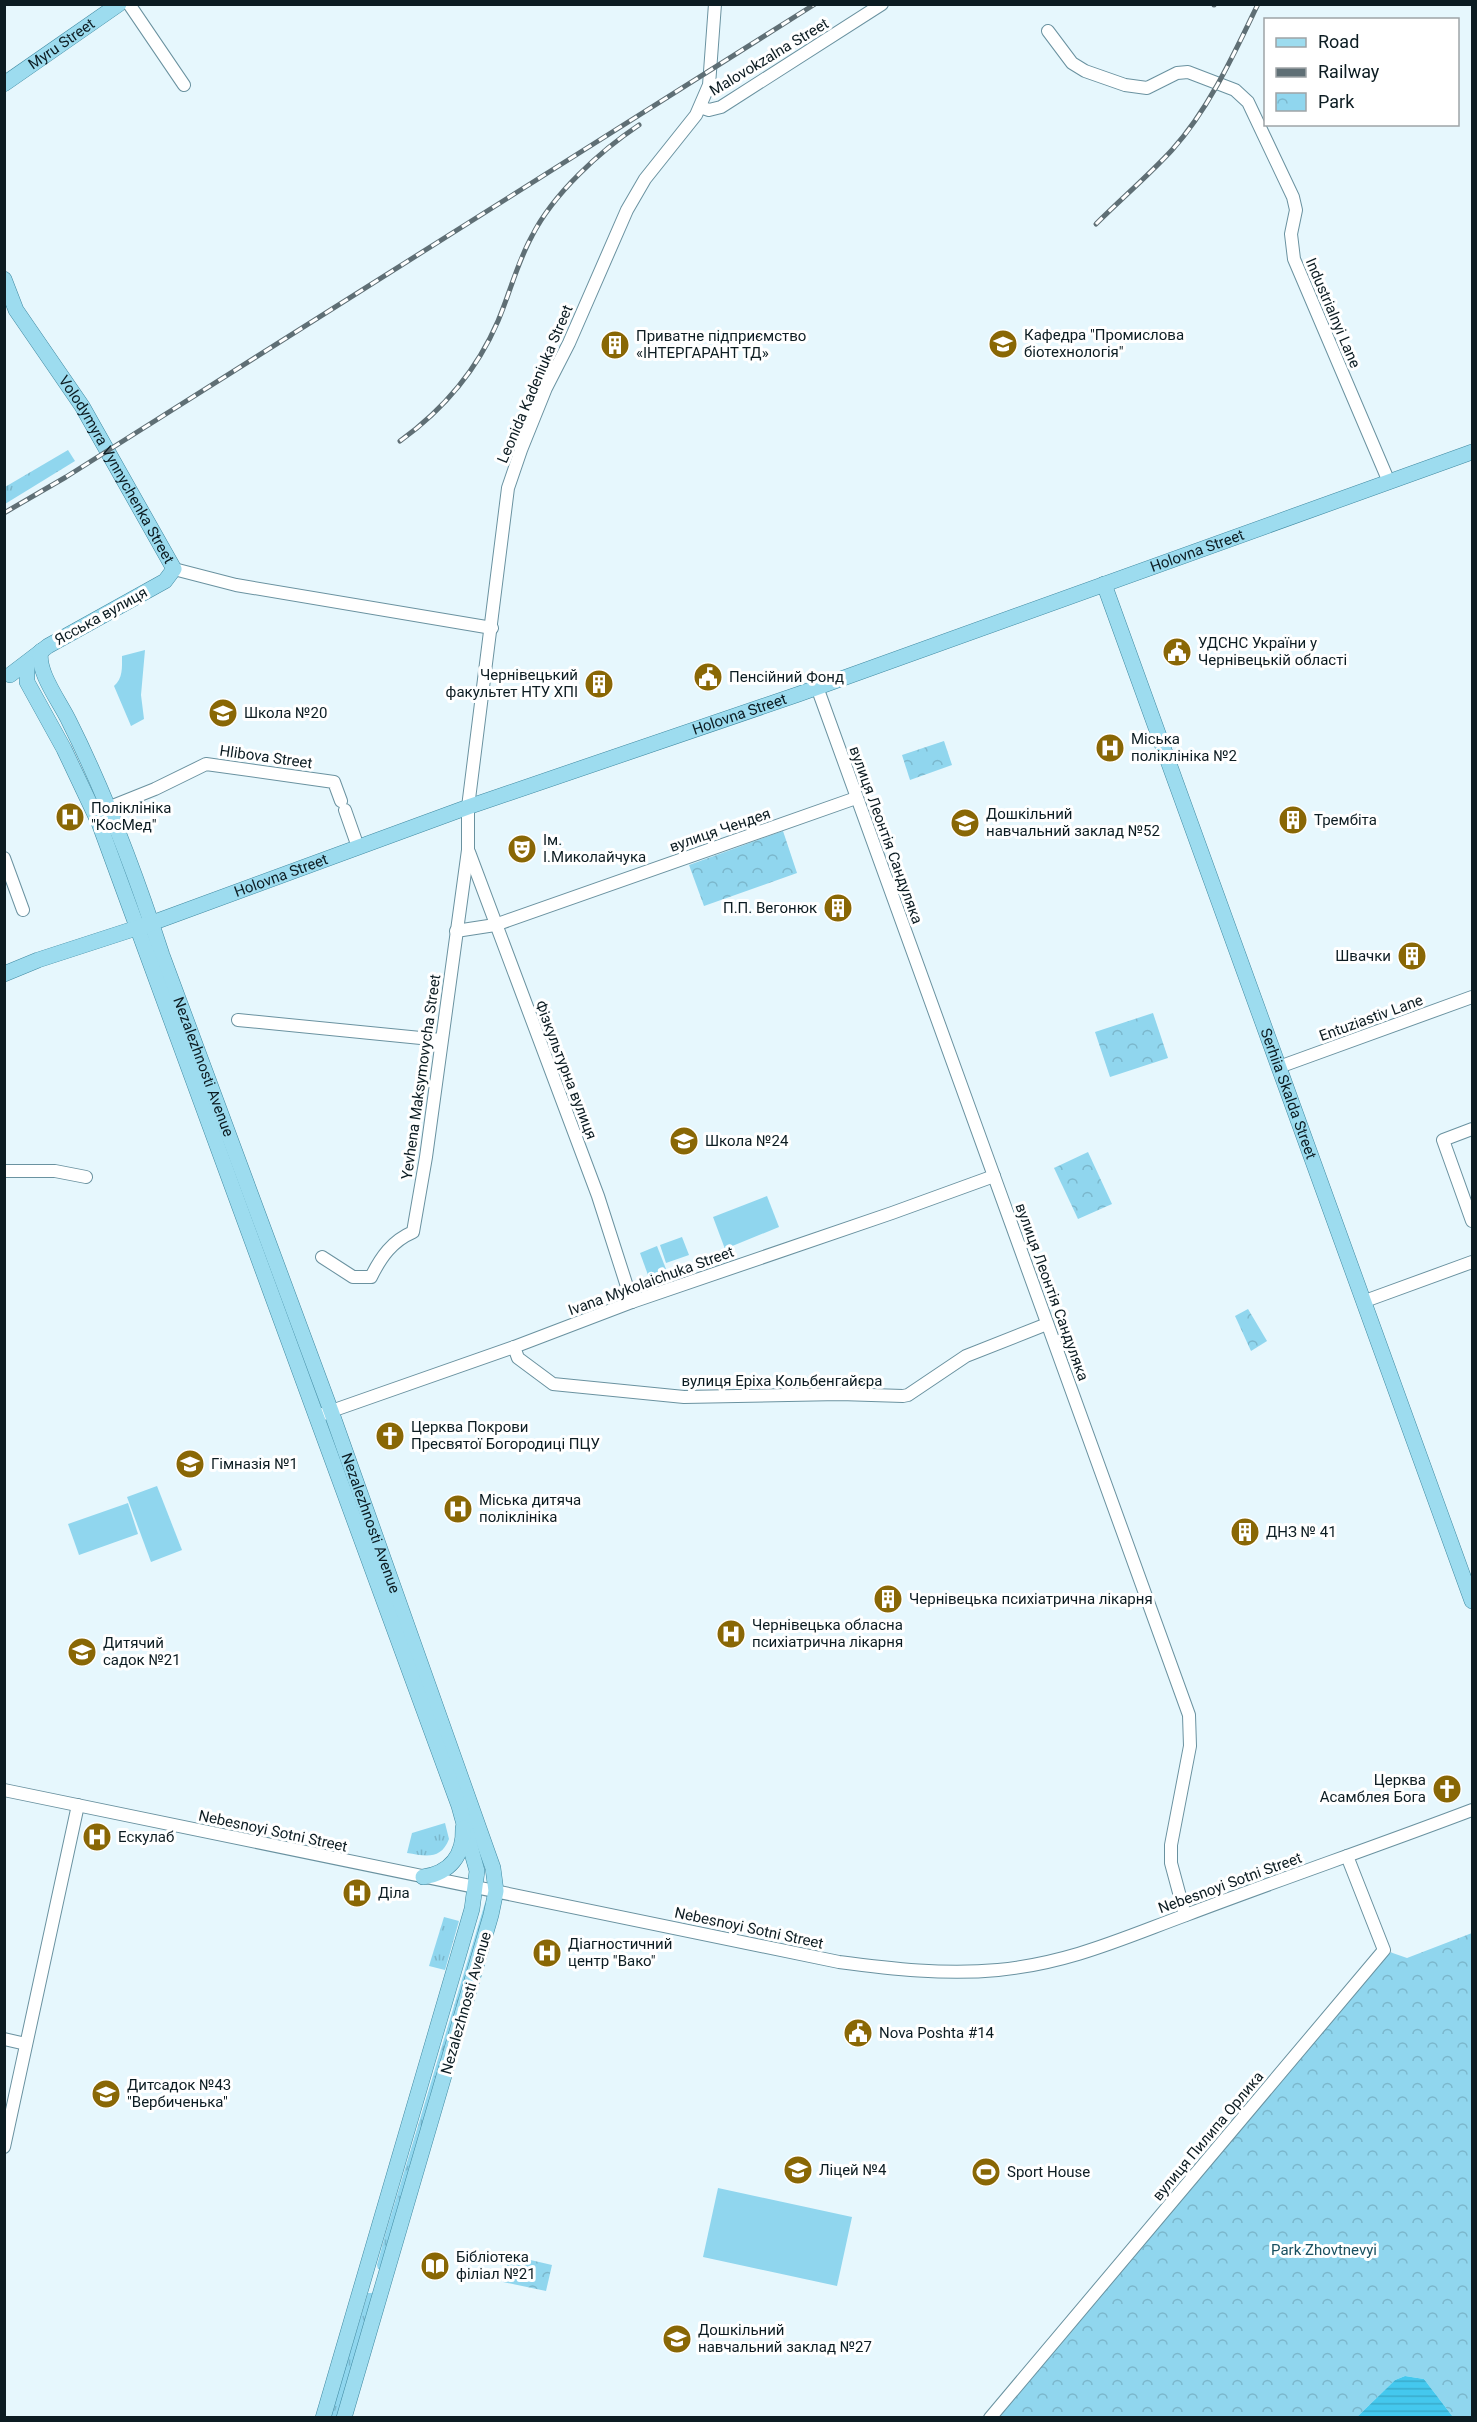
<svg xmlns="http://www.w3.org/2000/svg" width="1477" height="2422" font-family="Roboto,sans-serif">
	<defs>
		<pattern id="grass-tufts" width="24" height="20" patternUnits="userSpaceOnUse" patternTransform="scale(1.5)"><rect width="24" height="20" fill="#90d6ee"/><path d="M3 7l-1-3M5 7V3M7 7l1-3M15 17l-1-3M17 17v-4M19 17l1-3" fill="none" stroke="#7bb7cc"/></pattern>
		<pattern id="park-crowns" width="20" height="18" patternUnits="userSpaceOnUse" patternTransform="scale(1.5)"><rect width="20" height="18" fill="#90d6ee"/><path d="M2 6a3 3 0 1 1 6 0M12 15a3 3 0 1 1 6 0" fill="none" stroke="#7bb7cc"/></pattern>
		<pattern id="water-rules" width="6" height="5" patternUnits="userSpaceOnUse" patternTransform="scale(1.5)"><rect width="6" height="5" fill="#44c8ee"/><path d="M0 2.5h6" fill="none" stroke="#3aabcc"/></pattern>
	</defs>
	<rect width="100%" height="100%" fill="#e6f7fd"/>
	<g fill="url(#grass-tufts)">
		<path d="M68,450l7,11 -70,43v-17z"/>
		<path d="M445,1823l4,16c-8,21 -23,17 -42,14l5,-20z"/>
		<path d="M485,1903l2,3 -107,363h-2l-1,-4 9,-33z"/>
		<path d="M444,1917l15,4 -14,49 -16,-4z"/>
		<path d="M368,2293h5v5l-36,119 -7,1z"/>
	</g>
	<g fill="url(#park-crowns)">
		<path d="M944,741l8,24 -42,15 -8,-25z"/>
		<path d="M783,831l14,42 -93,33 -15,-41z"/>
		<path d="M1153,1013l15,45 -58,19 -15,-45z"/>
		<path d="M1088,1152l24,52 -34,15 -24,-51z"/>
		<path d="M1248,1309l19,32 -16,10 -16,-35z"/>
		<path d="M1472,1933v484h-19l-29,-38 -19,-3 -10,4 -38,37 -370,1 397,-468 23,8z"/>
		<path d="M509,2255l43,10 -6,26 -43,-9z"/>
	</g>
	<g fill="#90d6ee">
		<path d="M145,650l-4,45 3,24 -13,7 -17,-40c9,-8 8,-18 8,-30z"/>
		<path d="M767,1196l12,31 -54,22 -12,-32z"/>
		<path d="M682,1237l7,18 -23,8 -6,-18z"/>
		<path d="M657,1246l9,23 -18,6 -8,-22z"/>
		<path d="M157,1486l25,64 -31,12 -24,-65z"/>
		<path d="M128,1503l10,31 -59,21 -11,-31z"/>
		<path d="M718,2188l134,29 -15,69 -134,-29z"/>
	</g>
	<path fill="url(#water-rules)" d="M1405,2376l19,3 29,38h-96l38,-37z"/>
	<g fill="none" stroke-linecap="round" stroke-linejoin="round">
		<g stroke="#6a92a0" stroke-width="14">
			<g id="minor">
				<path d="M129,4l55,81"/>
				<path d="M1048,31l24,32 13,8 40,14 22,3 30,-15 11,-1 47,18 13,12 45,95 3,13 -5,24 3,25 95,223"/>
				<path d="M700,107l9,3 12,-3 161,-103"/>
				<path d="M174,569l62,16 256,43"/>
				<path d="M817,687l372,1028 1,31 -19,99v18l14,52"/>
				<path d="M110,807l45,-18 51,-25 128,18 7,19"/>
				<path d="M345,810l13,37"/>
				<path d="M469,852l129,344 34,106"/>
				<path d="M4,858l19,52"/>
				<path d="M456,931l39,-6 361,-127"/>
				<path d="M238,1020l203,20"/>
				<path d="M1279,1067l193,-70"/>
				<path d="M1472,1129l-29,11 29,81"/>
				<path d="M4,1171h51l31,6"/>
				<path d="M322,1257l31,20h18c10,-20 21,-36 42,-45l13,-75 42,-307v-43l40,-319 13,-38 25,-62 23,-45 58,-133 18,-31 51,-64 13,-30 6,-81"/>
				<path d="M1365,1301l107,-39"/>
				<path d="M514,1347l4,11 35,26 131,13 156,-3 63,2 5,-1 58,-39 81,-32"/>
				<path d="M323,1414l191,-67 118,-45 260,-89 102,-37"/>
				<path d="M4,1790l835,172c53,7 106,13 159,8 71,-7 123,-31 188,-55 95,-36 191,-69 286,-105"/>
				<path d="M4,2039l22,5"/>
				<path d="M4,2147l74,-342"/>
				<path d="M990,2418l394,-468 -37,-94"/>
			</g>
		</g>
		<g stroke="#3f89a1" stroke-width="16">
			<g id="major">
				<path id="s1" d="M4,84l115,-80"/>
				<path id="s2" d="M4,279l12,31 66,96 92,163 -9,12 -117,65 -38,29"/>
				<path id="s3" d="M1104,584l368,1017"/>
				<path id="s4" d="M41,651c-5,20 19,51 28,70 38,76 67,154 93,234l169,456 162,457 3,23 -5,24 -147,503"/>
				<path d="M27,663v19l37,67 35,74 360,983 18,65 -5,38 -149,509"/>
				<path id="s5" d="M4,974l34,-14 114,-37 316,-116 331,-113 673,-242"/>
				<path d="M423,1877c27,-4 41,-22 40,-49"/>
			</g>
		</g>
		<use href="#minor" stroke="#fff" stroke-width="12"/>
		<use href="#major" stroke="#9ddcef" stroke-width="15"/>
		<g stroke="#5f6f75" stroke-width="5">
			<g id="rail">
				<path d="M1214,5v-1"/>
				<path d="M1096,224c25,-25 52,-48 76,-74 37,-41 62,-96 86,-146"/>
				<path d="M400,441c43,-31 77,-71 98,-120 12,-28 19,-58 34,-85 21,-42 68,-85 107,-111"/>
				<path d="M4,513l62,-36 749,-473"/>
			</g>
		</g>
		<use href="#rail" stroke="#fff" stroke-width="3" stroke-dasharray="9" stroke-linecap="butt"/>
	</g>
	<defs>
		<g id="university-disc" transform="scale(1.5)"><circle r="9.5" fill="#896705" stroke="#fff"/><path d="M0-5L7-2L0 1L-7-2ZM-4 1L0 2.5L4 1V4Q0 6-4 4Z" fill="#fff"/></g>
		<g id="building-disc" transform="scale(1.5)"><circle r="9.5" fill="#896705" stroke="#fff"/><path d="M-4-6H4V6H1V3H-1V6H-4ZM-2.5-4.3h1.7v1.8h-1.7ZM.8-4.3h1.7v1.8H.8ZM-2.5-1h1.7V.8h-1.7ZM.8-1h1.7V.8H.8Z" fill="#fff"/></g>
		<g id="civic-disc" transform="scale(1.5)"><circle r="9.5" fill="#896705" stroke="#fff"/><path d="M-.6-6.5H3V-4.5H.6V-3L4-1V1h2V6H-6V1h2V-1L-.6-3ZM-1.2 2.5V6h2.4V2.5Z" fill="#fff"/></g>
		<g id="school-disc" transform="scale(1.5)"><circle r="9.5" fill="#896705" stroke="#fff"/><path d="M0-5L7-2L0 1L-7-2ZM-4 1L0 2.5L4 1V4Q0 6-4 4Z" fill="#fff"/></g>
		<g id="hospital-disc" transform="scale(1.5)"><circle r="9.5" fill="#896705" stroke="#fff"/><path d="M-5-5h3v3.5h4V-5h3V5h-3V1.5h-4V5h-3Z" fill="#fff"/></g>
		<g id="theatre-disc" transform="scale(1.5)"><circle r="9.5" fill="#896705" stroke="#fff"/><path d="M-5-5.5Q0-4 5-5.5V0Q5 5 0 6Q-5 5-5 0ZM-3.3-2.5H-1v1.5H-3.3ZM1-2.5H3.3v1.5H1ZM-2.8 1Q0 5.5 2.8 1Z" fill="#fff"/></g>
		<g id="church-disc" transform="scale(1.5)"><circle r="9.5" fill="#896705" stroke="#fff"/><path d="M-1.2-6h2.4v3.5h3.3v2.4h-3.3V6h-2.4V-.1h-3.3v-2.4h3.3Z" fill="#fff"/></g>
		<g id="stadium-disc" transform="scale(1.5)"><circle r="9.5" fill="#896705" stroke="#fff"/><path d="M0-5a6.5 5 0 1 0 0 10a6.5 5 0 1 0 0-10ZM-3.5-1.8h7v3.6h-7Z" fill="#fff"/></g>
		<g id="library-disc" transform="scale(1.5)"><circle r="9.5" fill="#896705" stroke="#fff"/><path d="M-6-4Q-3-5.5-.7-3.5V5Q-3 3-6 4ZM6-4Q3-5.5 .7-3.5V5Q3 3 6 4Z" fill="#fff"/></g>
	</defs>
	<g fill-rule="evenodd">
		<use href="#university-disc" x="1003" y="344"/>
		<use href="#building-disc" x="615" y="345"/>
		<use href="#civic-disc" x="1177" y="652"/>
		<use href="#civic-disc" x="708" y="677"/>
		<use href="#building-disc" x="599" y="684"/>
		<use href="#school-disc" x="223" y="713"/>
		<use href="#hospital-disc" x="1110" y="748"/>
		<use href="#hospital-disc" x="70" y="817"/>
		<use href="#building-disc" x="1293" y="820"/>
		<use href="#school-disc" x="965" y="823"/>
		<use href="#theatre-disc" x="522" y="849"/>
		<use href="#building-disc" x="838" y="908"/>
		<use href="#building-disc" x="1412" y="956"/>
		<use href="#school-disc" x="684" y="1141"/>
		<use href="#church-disc" x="390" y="1436"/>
		<use href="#school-disc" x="190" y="1464"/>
		<use href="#hospital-disc" x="458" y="1509"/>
		<use href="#building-disc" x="1245" y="1532"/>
		<use href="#building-disc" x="888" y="1599"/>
		<use href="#hospital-disc" x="731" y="1634"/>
		<use href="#school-disc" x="82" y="1652"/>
		<use href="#church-disc" x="1447" y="1789"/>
		<use href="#hospital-disc" x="97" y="1837"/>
		<use href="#hospital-disc" x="357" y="1893"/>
		<use href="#hospital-disc" x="547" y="1953"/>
		<use href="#civic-disc" x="858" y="2033"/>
		<use href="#school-disc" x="106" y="2094"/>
		<use href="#school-disc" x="798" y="2170"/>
		<use href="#stadium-disc" x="986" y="2172"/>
		<use href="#library-disc" x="435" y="2266"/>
		<use href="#school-disc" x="677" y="2339"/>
	</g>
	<g text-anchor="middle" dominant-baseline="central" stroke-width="6" stroke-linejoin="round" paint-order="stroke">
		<g font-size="15" fill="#0c1c22" stroke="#fff">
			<text stroke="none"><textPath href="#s1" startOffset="70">Myru Street</textPath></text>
			<text transform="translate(769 57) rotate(-31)">Malovokzalna Street</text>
			<text transform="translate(1333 313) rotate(67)">Industrialnyi Lane</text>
			<text transform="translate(535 384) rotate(-67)">Leonida Kadeniuka Street</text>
			<text stroke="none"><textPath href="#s2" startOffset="222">Volodymyra Vynnychenka Street</textPath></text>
			<text stroke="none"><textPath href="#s5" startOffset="1266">Holovna Street</textPath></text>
			<text transform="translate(101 616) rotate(-29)">Ясська вулиця</text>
			<text stroke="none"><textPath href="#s5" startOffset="780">Holovna Street</textPath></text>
			<text transform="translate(266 757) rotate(8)">Hlibova Street</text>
			<text transform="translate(720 830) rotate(-19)">вулиця Чендея</text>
			<text transform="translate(886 835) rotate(70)">вулиця Леонтія Сандуляка</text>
			<text stroke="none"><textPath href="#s5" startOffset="294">Holovna Street</textPath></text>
			<text transform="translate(1371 1018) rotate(-20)">Entuziastiv Lane</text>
			<text stroke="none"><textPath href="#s4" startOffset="448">Nezalezhnosti Avenue</textPath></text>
			<text transform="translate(566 1070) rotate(69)">Фізкультурна вулиця</text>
			<text transform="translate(421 1077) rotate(-82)">Yevhena Maksymovycha Street</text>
			<text stroke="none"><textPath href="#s3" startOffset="542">Serhiia Skalda Street</textPath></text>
			<text transform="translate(651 1281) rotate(-20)">Ivana Mykolaichuka Street</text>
			<text transform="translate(1052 1292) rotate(70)">вулиця Леонтія Сандуляка</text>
			<text x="782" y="1381">вулиця Еріха Кольбенгайєра</text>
			<text stroke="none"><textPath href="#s4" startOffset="934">Nezalezhnosti Avenue</textPath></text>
			<text transform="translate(273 1831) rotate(12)">Nebesnoyi Sotni Street</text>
			<text transform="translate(1230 1883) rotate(-20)">Nebesnoyi Sotni Street</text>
			<text transform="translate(749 1928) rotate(12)">Nebesnoyi Sotni Street</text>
			<text transform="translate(466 2003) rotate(-74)">Nezalezhnosti Avenue</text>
			<text transform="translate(1208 2136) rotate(-50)">вулиця Пилипа Орлика</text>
		</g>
		<g font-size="15" fill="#0c1c22" stroke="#fff" text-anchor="start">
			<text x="1024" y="335">Кафедра "Промислова<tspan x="1024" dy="17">біотехнологія"</tspan></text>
			<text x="636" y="336">Приватне підприємство<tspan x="636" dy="17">«ІНТЕРГАРАНТ ТД»</tspan></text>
			<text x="1198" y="643">УДСНС України у<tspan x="1198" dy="17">Чернівецькій області</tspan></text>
			<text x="578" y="675" text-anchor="end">Чернівецький<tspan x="578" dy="17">факультет НТУ ХПІ</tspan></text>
			<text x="729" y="677">Пенсійний Фонд</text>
			<text x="244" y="713">Школа №20</text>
			<text x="1131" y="739">Міська<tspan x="1131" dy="17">поліклініка №2</tspan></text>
			<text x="91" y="808">Поліклініка<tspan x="91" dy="17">"КосМед"</tspan></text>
			<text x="986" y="814">Дошкільний<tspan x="986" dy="17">навчальний заклад №52</tspan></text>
			<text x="1314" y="820">Трембіта</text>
			<text x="543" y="840">Ім.<tspan x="543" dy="17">І.Миколайчука</tspan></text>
			<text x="817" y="908" text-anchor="end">П.П. Вегонюк</text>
			<text x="1391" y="956" text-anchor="end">Швачки</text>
			<text x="705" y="1141">Школа №24</text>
			<text x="411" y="1427">Церква Покрови<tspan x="411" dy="17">Пресвятої Богородиці ПЦУ</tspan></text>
			<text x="211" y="1464">Гімназія №1</text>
			<text x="479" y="1500">Міська дитяча<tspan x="479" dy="17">поліклініка</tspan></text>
			<text x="1266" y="1532">ДНЗ № 41</text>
			<text x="909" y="1599">Чернівецька психіатрична лікарня</text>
			<text x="752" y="1625">Чернівецька обласна<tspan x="752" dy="17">психіатрична лікарня</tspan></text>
			<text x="103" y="1643">Дитячий<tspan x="103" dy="17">садок №21</tspan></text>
			<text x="1426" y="1780" text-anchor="end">Церква<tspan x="1426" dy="17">Асамблея Бога</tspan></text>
			<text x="118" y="1837">Ескулаб</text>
			<text x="378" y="1893">Діла</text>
			<text x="568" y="1944">Діагностичний<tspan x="568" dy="17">центр "Вако"</tspan></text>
			<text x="879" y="2033">Nova Poshta #14</text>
			<text x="127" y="2085">Дитсадок №43<tspan x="127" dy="17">"Вербиченька"</tspan></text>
			<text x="819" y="2170">Ліцей №4</text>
			<text x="1007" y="2172">Sport House</text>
			<text x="456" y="2257">Бібліотека<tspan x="456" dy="17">філіал №21</tspan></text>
			<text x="698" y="2330">Дошкільний<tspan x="698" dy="17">навчальний заклад №27</tspan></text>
		</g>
		<g font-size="15" fill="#195060" stroke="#fff">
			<text x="1324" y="2250">Park Zhovtnevyi</text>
		</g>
	</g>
	<rect width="1477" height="2422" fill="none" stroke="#0c1c22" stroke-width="12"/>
	<rect x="1264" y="18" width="195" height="108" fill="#ffffff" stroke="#9ea4a7" stroke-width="1.5"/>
	<rect x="1276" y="38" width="30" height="9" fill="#9ddcef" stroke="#9ea4a7" stroke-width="1.5"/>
	<text x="1318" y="48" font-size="18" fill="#0c1c22">Road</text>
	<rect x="1276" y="68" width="30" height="9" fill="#5f6f75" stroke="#9ea4a7" stroke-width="1.5"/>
	<text x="1318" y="78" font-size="18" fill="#0c1c22">Railway</text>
	<rect x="1276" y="93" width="30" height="18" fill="url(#park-crowns)" stroke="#9ea4a7" stroke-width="1.5"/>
	<text x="1318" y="108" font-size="18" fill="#0c1c22">Park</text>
</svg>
